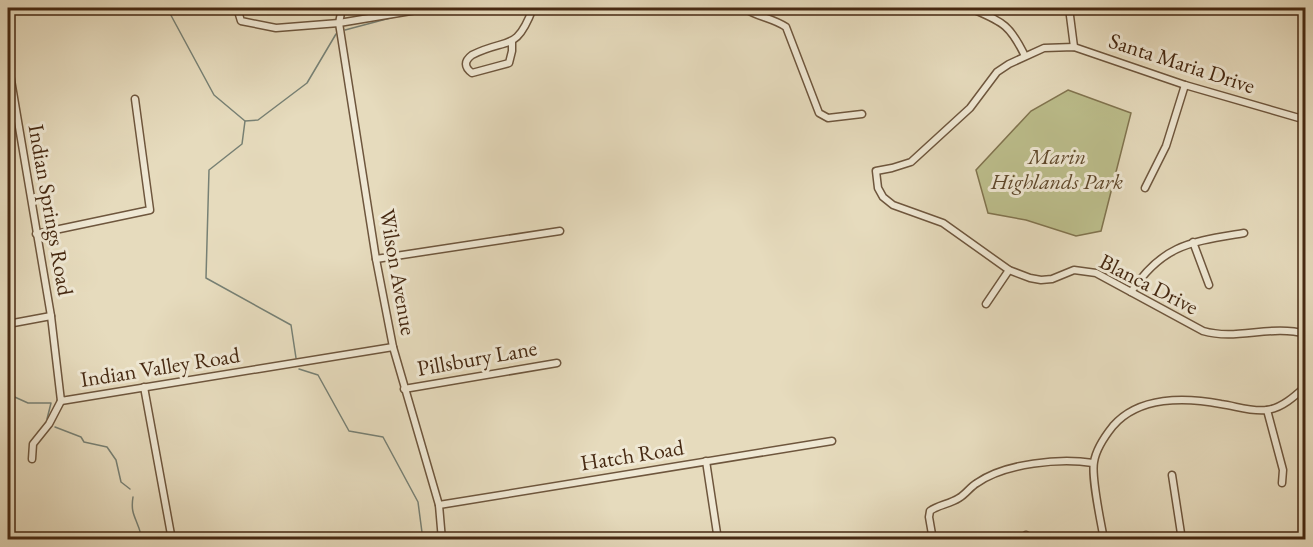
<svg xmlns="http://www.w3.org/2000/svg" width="1313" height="547" font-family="'EB Garamond',serif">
	<rect width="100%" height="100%" fill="#e6dbbd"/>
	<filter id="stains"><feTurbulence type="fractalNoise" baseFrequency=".00333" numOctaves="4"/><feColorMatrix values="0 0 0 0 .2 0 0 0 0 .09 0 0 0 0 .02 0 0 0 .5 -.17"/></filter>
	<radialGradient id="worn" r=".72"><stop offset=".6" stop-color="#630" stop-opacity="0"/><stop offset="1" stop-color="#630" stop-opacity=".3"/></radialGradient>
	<path fill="#bcbe8c" stroke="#81744f" stroke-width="1.5" d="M1068,90l63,23 -30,118 -25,5 -50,-16 -38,-7 -12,-43 55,-59z"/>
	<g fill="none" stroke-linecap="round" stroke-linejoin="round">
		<g stroke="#778074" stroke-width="1.5">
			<path d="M167,8l47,87 31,26 -3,23 -33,26 -3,108 85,47 5,33"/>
			<path d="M345,30l49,-13"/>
			<path d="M245,121l13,-1 49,-37 29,-49"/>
			<path d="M299,369l19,6 31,56 34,6 35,65 5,38"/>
			<path d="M8,394l20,9h23l-4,16"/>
			<path d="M55,427l26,10 3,5 23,5 9,13 5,22 9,7"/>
			<path d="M133,497c-3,18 4,21 8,38l8,5"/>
		</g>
		<g stroke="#6e563d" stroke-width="9">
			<g id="street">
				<path d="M237,8l4,13 35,7 63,-5 90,-15"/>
				<path d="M342,8l-3,15 37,236 17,88 46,158 3,35"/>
				<path d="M744,8c13,9 29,10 42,19l33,86 9,5 34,-4"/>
				<path d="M970,8c32,14 39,15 55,48"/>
				<path d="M1069,8l5,39"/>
				<path d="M512,41v10l-3,12 -37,10c-8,-6 -8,-12 0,-18 36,-18 44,-2 61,-47"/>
				<path d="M10,74l41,242 10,85 332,-54"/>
				<path d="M1306,120l-121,-35 -111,-38 -30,1 -35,16 -12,8 -27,36 -59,54 -19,6 -16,3 2,17 5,9 10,8 50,18 66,47 21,8 11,2 11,-1 22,-9 22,3 107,58c34,10 68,-7 103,3"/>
				<path d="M1145,188l21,-42 19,-61"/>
				<path d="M36,234l114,-24 -15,-111"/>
				<path d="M1193,242l16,43"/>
				<path d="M376,259l184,-28"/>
				<path d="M1131,292c32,-48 60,-50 113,-59"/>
				<path d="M986,304l23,-34"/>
				<path d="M8,324l43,-8"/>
				<path d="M144,387l28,153"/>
				<path d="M404,389l153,-26"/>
				<path d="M1267,410l16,60 -1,13"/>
				<path d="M32,459l1,-15 16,-20 12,-23"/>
				<path d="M706,461l12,79"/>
				<path d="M1172,475l10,65"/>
				<path d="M439,505l393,-64"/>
				<path d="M933,540l-4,-23 1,-6c8,-6 20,-7 29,-13 7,-4 11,-11 18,-15 29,-20 83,-25 116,-20"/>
				<path d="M1020,540l6,-5"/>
				<path d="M1104,540c-3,-18 -13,-62 -10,-78 2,-13 11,-26 19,-36 26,-30 72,-29 108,-22 15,2 30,8 46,6 15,-2 28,-14 39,-24"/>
			</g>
		</g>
		<use href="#street" stroke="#efe8d4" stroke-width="6"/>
	</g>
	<g text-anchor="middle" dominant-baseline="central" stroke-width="6" stroke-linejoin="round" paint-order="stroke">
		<g font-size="22" fill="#462912" stroke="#efe8d4">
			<text transform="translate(1182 63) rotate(18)">Santa Maria Drive</text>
			<text transform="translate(51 210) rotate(80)">Indian Springs Road</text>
			<text transform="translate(398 272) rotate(80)">Wilson Avenue</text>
			<text transform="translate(1149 284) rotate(27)">Blanca Drive</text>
			<text transform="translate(477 358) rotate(-10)">Pillsbury Lane</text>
			<text transform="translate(160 367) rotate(-9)">Indian Valley Road</text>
			<text transform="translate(632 455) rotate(-9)">Hatch Road</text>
		</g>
		<g font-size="22" font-style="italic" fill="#5e472a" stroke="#efe8d4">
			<text x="1057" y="156">Marin<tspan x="1057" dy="25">Highlands Park</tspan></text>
		</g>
	</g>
	<rect width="1313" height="547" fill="none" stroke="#e6dbbd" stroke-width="30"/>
	<rect x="9" y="9" width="1295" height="529" fill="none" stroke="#462912" stroke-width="3"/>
	<rect x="15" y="15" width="1283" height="517" fill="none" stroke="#462912" stroke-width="1.5"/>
	<rect width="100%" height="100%" filter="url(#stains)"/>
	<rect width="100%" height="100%" fill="url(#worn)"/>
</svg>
